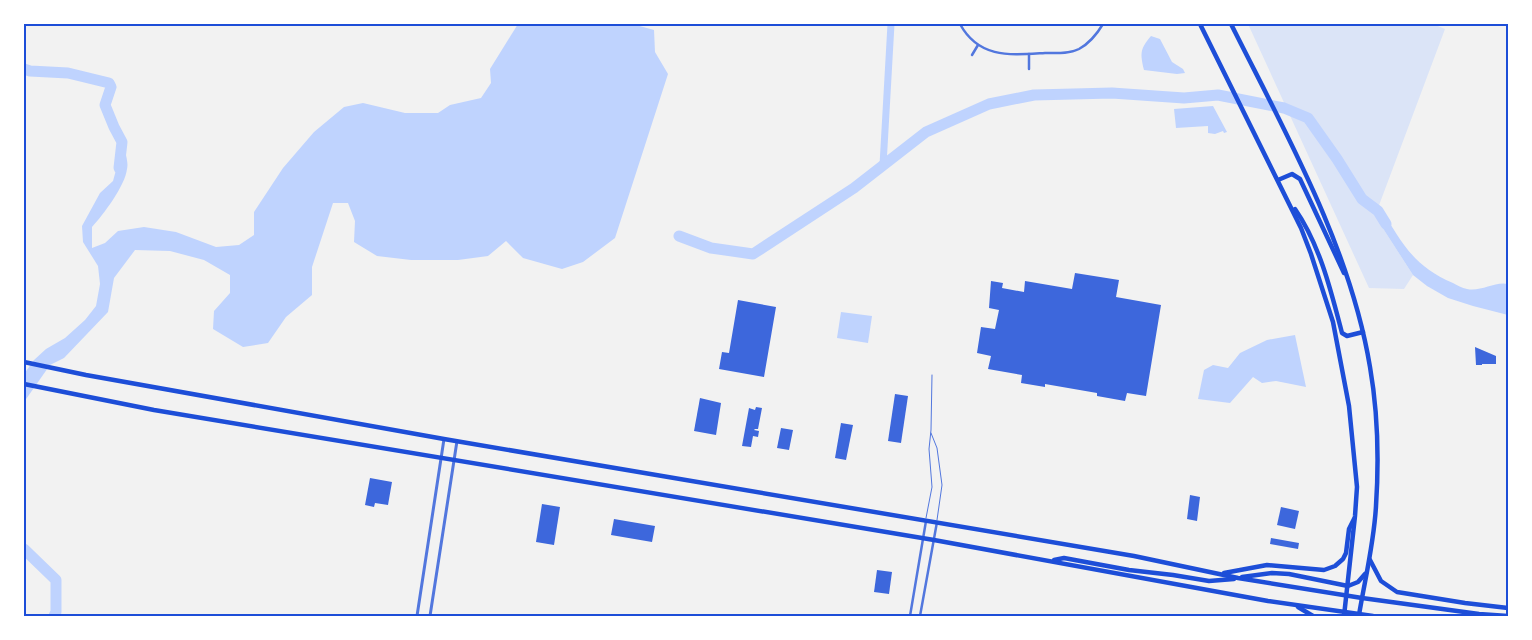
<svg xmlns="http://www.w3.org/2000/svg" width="1532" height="640" font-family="Cabin,sans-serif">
	<rect width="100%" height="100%" fill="#f2f2f2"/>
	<path fill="#dbe4f7" d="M1248,24h185l12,5 -70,187 38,59 -9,14 -35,-1z"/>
	<g fill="#bfd3fe">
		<path d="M518,24l118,1 18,5 1,22 13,22 -53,164 -32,24 -21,7 -39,-11 -17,-17 -18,15 -30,4h-47l-34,-4 -23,-14 1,-21 -7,-18h-15l-21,64v28l-26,22 -18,26 -25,4 -30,-18 1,-18 16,-18v-18l-26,-15 -34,-9 -35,-1 -21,28 -6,34 -44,46 -14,7 -26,37v-28l10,-14 12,-11 19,-11 20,-18 11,-14 4,-22 -2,-18 -15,-24 -1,-16 18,-33 13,-12 8,-29 1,-10c2,7 7,19 5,27 -2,17 -24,46 -35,58v21l13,-5 13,-12 26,-4 32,5 40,15 23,-2 15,-10v-23l29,-44 31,-36 30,-25 19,-4 42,10h33l12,-8 31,-7 10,-15 -1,-14z"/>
		<path d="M1151,36l9,3 12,23 11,7 2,4 -8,1 -33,-4c-4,-17 -4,-21 7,-34z"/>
		<path d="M1213,106l14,26 -3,1 -1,-2 -8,3 -7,-1v-7l-32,2 -2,-19z"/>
		<path d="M1380,207c22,36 33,59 73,76 4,2 9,5 14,6 14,3 28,-8 41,-5v31l-35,-9 -25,-8 -21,-12 -14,-11 -38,-59z"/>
		<path d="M841,312l31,4 -4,27 -31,-5z"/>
		<path d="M1295,335l11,52 -30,-6 -14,2 -9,-6 -23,26 -32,-4 6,-29 9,-5 15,3 12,-15 27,-13z"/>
	</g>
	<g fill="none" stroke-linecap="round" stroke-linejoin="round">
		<path stroke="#bfd3fe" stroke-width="7" d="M883,165l8,-141"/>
		<g stroke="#bfd3fe" stroke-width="11">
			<path d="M24,69l6,2 38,2 41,10 2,4 -6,18 9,22 8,15 -3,26"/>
			<path d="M679,236l32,12 42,6 101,-66 72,-56 63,-28 45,-9 78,-2 72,5 34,-3 66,13 24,10 29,41 25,40 16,12 8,13"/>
			<path d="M24,549l32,31v32l-2,4"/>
		</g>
	</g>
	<g fill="#3d67dc">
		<path d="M1075,273l44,7 -3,17 45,8 -15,91 -19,-3 -2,8 -28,-5v-3l-52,-9v3l-24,-4 1,-8 -34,-6 3,-13 -14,-3 4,-26 14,2 4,-19 -10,-2 2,-27 12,2 -1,5 22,4 1,-11 47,8z"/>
		<path d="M738,300l38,7 -12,70 -45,-8 3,-17 7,1z"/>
		<path d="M1475,347l21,9v8h-14v1h-6z"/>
		<path d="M895,394l13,2 -7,47 -13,-2z"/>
		<path d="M700,398l21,5 -5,32 -22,-4z"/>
		<path d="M756,407l6,1 -4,21h-3l-1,1 5,1 -1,6 -5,-1 -2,11 -9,-1 7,-38 6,2z"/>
		<path d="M841,423l12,2 -7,35 -11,-2z"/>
		<path d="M781,428l12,2 -4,20 -12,-2z"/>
		<path d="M370,478l22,4 -4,23 -13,-2 -1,4 -9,-2z"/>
		<path d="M1190,495l10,2 -3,24 -10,-2z"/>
		<path d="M542,504l18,3 -6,38 -18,-3z"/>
		<path d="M1281,507l18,4 -4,18 -18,-4z"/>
		<path d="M614,519l41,7 -3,16 -41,-7z"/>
		<path d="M1271,538l28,5 -1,6 -28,-5z"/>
		<path d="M877,570l15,2 -3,22 -15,-2z"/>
	</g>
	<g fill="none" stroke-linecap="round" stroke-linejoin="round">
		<g stroke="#5277de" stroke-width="1">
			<path d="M931,433l6,15 5,37 -5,35"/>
			<path d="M926,518l6,-31 -3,-38 2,-19 1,-55"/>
		</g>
		<g stroke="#5277de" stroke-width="2.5">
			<path d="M960,24c19,35 51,31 85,29 11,0 24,1 34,-4 11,-6 18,-15 24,-25"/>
			<path d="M1029,54v15"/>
			<path d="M972,55l6,-10"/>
			<path d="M910,616l16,-95"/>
			<path d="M920,616l17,-94"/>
		</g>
		<g stroke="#5277de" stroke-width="3">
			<path d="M417,616l27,-177"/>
			<path d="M430,616l27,-175"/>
		</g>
		<g stroke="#1d4ed8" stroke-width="4.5">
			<path d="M1200,24l101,204 10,26 22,68 16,84 8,81 -2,29 -11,100"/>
			<path d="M1231,24c54,108 119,222 139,343 8,46 9,93 6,139 -2,37 -11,73 -17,109"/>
			<path d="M1278,180l14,-6 8,5 44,94"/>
			<path d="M1295,209c25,36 36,82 47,124l5,3 16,-4"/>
			<path d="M24,362l62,13 358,64 690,117 104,22 124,20 117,16 29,2"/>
			<path d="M24,384l130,26 780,130 334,61 105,15"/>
			<path d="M1054,560l10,-2 65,12 44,5 36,6 25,-2"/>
			<path d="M1370,560l11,21 16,11 68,11 43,5"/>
			<path d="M1224,573l43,-8 57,5 11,-4 8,-7 3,-6 3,-24 5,-10"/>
			<path d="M1242,577l30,-4 17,1 59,12 10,-4 7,-8"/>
			<path d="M1298,607l15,9"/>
		</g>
	</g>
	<rect width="1532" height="640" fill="none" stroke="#ffffff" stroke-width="50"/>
	<rect x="25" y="25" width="1482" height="590" fill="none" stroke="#1d4ed8" stroke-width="2"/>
</svg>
